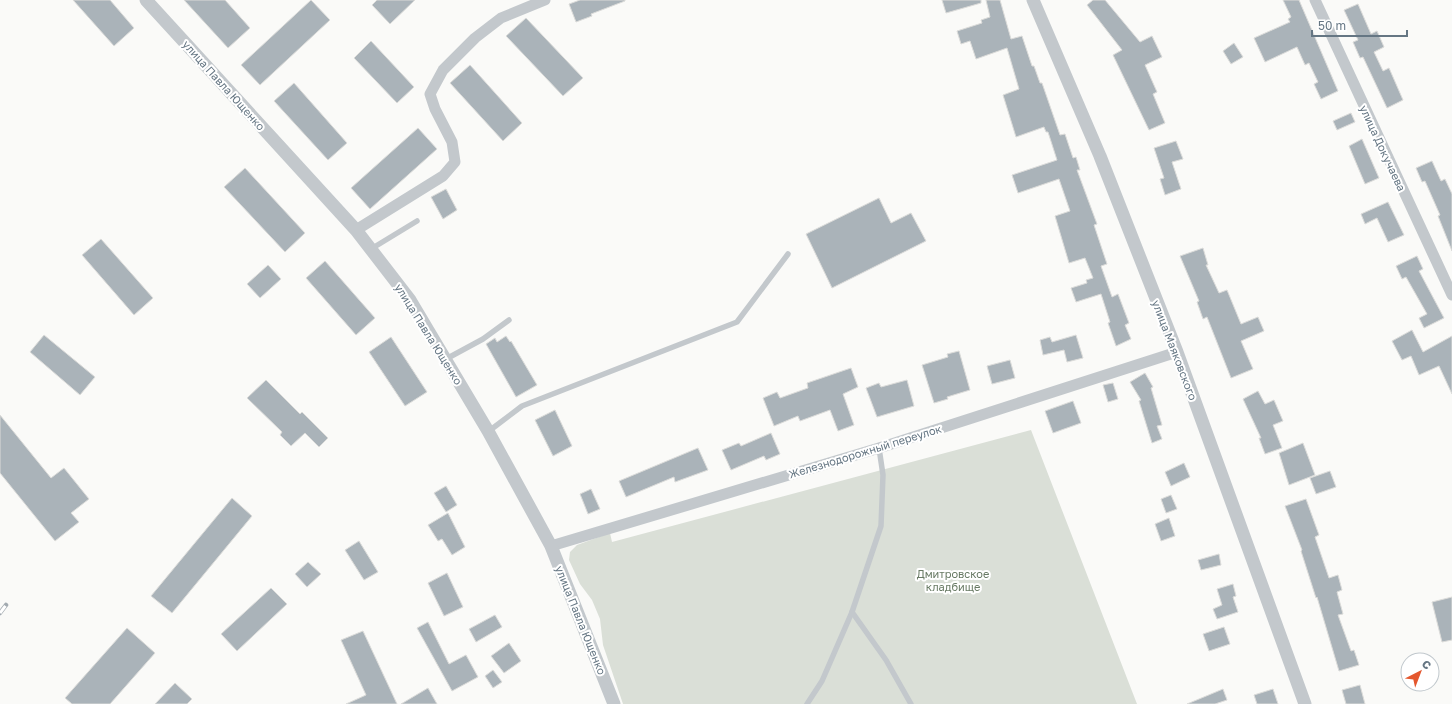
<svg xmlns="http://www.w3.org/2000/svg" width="1452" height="704" font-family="'Golos Text',sans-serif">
	<rect width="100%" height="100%" fill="#fafaf8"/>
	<path fill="#dadfd7" d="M1031,430l106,274h-514l-20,-59 -3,-26 -8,-19 -12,-16 -11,-24 1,-8 7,-7 33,-12 2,9z"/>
	<g fill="#aab3b9" stroke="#dcdcda">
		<path d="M73,0h37l24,28 -20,18z"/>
		<path d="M184,0h41l25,28 -22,20z"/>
		<path d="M311,0l19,20 -70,65 -19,-20z"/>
		<path d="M377,0h38l-25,24 -18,-19z"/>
		<path d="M580,0h45v1l-34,13 1,2 -16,6 -7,-18z"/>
		<path d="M942,0h39v3l-35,10z"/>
		<path d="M986,0h14l11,39 11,-3 10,30h2l6,17h2l18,52 5,-1 8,24 3,-1 4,13h-3l20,54 -3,1 13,39 -6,2 11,31 6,-3 11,29 -4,2 6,14 -15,7 -8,-23 2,-1 -9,-28 -25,8 -5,-14 16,-5 -1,-3 7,-2 -8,-20 -16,5 -14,-47 15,-5 -11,-32 -41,14 -6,-18 45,-15 -9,-28h-2l-2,-5 -28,10 -13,-42 16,-6 -12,-41 -31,11 -6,-18 -9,3 -4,-13 25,-8 -1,-3 9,-3z"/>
		<path d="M1093,0h12l35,42 12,-6 10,21 -17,8 12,27 -4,2 12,29 -16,7 -36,-75 9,-5 -35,-45z"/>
		<path d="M1283,0h16l39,91 -17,8 -7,-15 4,-2 -9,-19 -4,2 -8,-18 -32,15 -11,-24 36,-16 -2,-3 3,-2z"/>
		<path d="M1358,4l13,30 6,-3 7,16 -10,5 9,19 6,-3 14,32 -16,8 -24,-51 -3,1 -7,-16 5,-2 -14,-30z"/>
		<path d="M526,18l57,60 -20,18 -57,-60z"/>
		<path d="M371,41l43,46 -17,16 -43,-45z"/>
		<path d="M1234,43l9,14 -12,7 -8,-13z"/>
		<path d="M470,65l52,58 -19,18 -53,-58z"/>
		<path d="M294,83l53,60 -19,17 -54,-59z"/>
		<path d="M1351,113l4,9 -18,8 -4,-9z"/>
		<path d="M418,128l19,21 -67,60 -19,-21z"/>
		<path d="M1362,139l17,39 -14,6 -16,-38z"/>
		<path d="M1176,141l7,18 -11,3 9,27 -16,6 -5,-16 4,-1 -10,-30z"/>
		<path d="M1432,161l9,20 4,-2 7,15v57l-14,-35 2,-1 -15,-34 -3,1 -6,-14z"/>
		<path d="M245,168l60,65 -20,19 -61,-65z"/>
		<path d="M446,189l11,21 -14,9 -12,-22z"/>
		<path d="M879,198l12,25 20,-10 15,28 -94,47 -26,-54z"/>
		<path d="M1388,202l16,33 -16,7 -11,-24 -12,6 -4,-10z"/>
		<path d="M101,239l52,59 -19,17 -52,-60z"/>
		<path d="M1203,248l5,17h-2l13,28 8,-3 14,34 17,-7 6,14 -23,10 12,28 -22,9 -24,-61 -4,2 -6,-17 2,-1 -19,-45z"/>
		<path d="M1417,256l6,13 -4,2 25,47 -20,10 -5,-10 8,-4 -21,-37 -4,2 -6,-13z"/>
		<path d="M325,261l50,57 -19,17 -50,-57z"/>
		<path d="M268,265l13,14 -21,19 -13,-14z"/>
		<path d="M1412,330l11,22 29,-16v58l-13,-28 -20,9 -8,-19 -9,4 -10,-19z"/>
		<path d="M44,335l51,42 -15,18 -50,-43z"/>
		<path d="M1076,335l7,23 -16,4 -3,-12 -21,5 -3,-15 10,-3 2,5z"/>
		<path d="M506,336l4,6 1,-1 26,44 -21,12 -30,-53 9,-6 2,4z"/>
		<path d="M391,337l36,55 -22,14 -36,-54z"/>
		<path d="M959,351l11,39 -23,7 1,2 -14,4 -12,-38 26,-8 -1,-3z"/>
		<path d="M1010,360l5,18 -23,6 -5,-18z"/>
		<path d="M851,368l7,19 -15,7 11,31 -16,6 -8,-21 -30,11 -2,-5 -24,10 -11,-28 14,-6 3,6 28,-10 -1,-5z"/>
		<path d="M1145,373l8,14 -2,1 11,37 -5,1 5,13 -10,4 -13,-42 2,-1 -11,-18z"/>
		<path d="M266,380l34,34 2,-2 26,26 -9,9 -14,-14 -14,13 -11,-11 2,-3 -35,-34z"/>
		<path d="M907,380l7,26 -37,11 -11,-29 13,-5 2,4z"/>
		<path d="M1113,383l5,16 -10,3 -5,-17z"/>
		<path d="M1258,391l7,13 9,-4 9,21 -10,4 9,23 -17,6 -6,-16h2l-18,-39z"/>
		<path d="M1073,401l8,22 -28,10 -8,-22z"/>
		<path d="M555,410l17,36 -19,10 -18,-36z"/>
		<path d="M0,415l51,63 13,-10 25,31 -18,14 8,9 -24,19 -55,-68z"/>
		<path d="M771,433l9,21 -14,6 -2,-4 -33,14 -9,-20 17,-7 2,3z"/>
		<path d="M1303,443l12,32 -26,10 -10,-32z"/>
		<path d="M698,448l10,22 -33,12 -1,-5 -48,20 -7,-16z"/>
		<path d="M1184,463l6,14 -19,9 -6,-14z"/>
		<path d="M1330,471l6,16 -20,7 -6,-16z"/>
		<path d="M446,486l11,19 -11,7 -12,-19z"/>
		<path d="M591,489l9,20 -12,5 -8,-20z"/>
		<path d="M1171,495l6,14 -11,4 -5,-14z"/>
		<path d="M232,498l20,18 -80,97 -21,-17z"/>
		<path d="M1306,499l13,36 -4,2 14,41 9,-3 4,15 -5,2 6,22 -5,1 13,36 3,-1 5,15 -20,6 -22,-74 -1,1 -15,-47 1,-1 -17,-44z"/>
		<path d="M448,513l17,34 -13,8 -10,-16 -4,2 -10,-16z"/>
		<path d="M1169,518l6,18 -14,5 -6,-17z"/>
		<path d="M359,541l19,31 -14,8 -19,-30z"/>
		<path d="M1219,554l2,11 -20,5 -3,-10z"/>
		<path d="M308,562l13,12 -14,13 -12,-13z"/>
		<path d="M447,573l16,34 -19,9 -16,-33z"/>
		<path d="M1233,584l3,12 -3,1 5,15 -21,7 -4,-10 9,-4 -5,-16z"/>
		<path d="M271,588l16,16 -50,47 -16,-17z"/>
		<path d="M1452,597v43l-10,2 -10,-40z"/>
		<path d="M495,615l7,12 -26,15 -7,-13z"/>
		<path d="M428,622l21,42 17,-9 12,22 -26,14 -35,-63z"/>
		<path d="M1224,627l6,17 -21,7 -6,-17z"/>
		<path d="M127,628l28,25 -45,51h-38l-7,-6z"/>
		<path d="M363,631l34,73h-51l20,-9 -25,-55z"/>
		<path d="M509,643l12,18 -17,12 -13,-17z"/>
		<path d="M493,670l9,12 -9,6 -8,-12z"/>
		<path d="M175,683l17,16 -5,5h-32z"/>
		<path d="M1360,685l5,19h-19l-4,-14z"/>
		<path d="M428,688l9,16h-36z"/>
		<path d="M1223,689l4,11 -12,4h-28z"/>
		<path d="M1273,689l5,15h-21l-3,-9z"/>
	</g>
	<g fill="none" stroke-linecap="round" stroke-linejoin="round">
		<g stroke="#c3c8cc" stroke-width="5.5">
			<path d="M371,249l46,-28"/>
			<path d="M446,359l37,-20 26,-19"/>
			<path d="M489,431l33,-25 215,-84 51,-68"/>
			<path d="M852,612l34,48 25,44"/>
			<path d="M807,704l15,-23 30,-69 29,-86 2,-51 -4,-27"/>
		</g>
		<g stroke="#c3c8cc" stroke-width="11">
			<path d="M1315,0l137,295"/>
			<path d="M356,230l87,-54 12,-14 -3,-20 -17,-33 -5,-15 13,-24 32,-32 26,-20 44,-18"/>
			<path d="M551,546l328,-98 298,-96"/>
		</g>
		<g stroke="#c3c8cc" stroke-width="13">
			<path d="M146,0l210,230 54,70 78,131 63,115 63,158"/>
			<path d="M1033,0l67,156 77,196 128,352"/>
		</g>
		<g stroke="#a2aab0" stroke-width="4.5">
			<path id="rail" d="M0,613l6,-8"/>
		</g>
		<use href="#rail" stroke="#fff" stroke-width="3" stroke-dasharray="9" stroke-linecap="butt"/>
	</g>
	<g text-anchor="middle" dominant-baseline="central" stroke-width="4" stroke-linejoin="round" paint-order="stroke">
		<g font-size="11" fill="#657683" stroke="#fff">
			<text transform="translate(224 85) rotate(48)">улица Павла Ющенко</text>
			<text transform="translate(1383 148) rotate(65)">улица Докучаева</text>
			<text transform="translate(429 334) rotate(58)">улица Павла Ющенко</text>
			<text transform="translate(1175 350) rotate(69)">улица Маяковского</text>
			<text transform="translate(865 451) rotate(-17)">Железнодорожный переулок</text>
			<text transform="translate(581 620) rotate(68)">улица Павла Ющенко</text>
		</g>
		<g font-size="11" fill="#687a64" stroke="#fff">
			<text x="953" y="573">Дмитровское<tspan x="953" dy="13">кладбище</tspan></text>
		</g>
	</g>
	<g transform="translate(1420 672) rotate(42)"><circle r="19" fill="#ffffff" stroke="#c1c8cd"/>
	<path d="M0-3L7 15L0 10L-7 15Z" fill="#e4572e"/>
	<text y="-6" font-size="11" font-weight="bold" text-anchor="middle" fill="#657683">С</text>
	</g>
	<path d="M1312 30v6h95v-6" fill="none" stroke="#657683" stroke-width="2"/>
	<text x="1318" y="30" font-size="12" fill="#657683" stroke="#ffffff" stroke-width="3" paint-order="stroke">50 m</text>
</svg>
